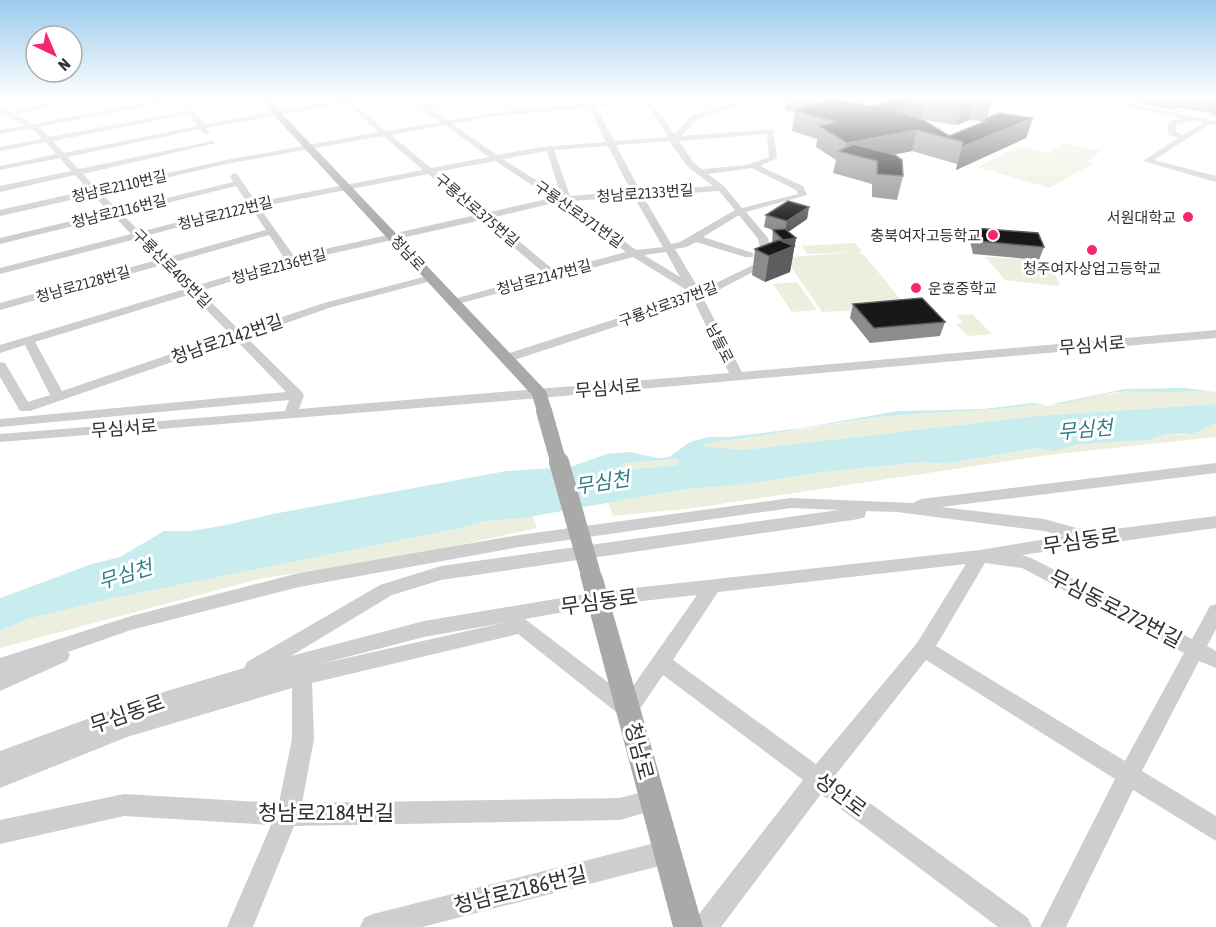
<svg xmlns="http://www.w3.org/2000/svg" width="1216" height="927" font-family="'Asap Condensed','Noto Sans KR',sans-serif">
	<rect width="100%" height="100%" fill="#fff"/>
	<g fill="#ecefde">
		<path d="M1064,143l37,8 -13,10 5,2 -43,25 -73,-21 43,-21 29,7z"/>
		<path d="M855,243l7,9h-4l6,3 42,51 -3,2 -81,4 -36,-53 5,-2 63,-5 -47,2 -5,-8z"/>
		<path d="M985,257l62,3 13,24 -3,2 -52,-6z"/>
		<path d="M797,282l20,28 -25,2 -19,-28z"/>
		<path d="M972,314l20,20 -24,2 -12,-12 7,-1 -7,-8z"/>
		<path d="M1136,391l80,1v12l-179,12 -295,34 -42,-4 13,-5 32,-2 30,-7 23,-2 74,-12 160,-13 17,1 55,-12z"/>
		<path d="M1216,423v14l-168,18 -354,53 -81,8 -5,-14 77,-13 54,-4 86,-13 97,-10 23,2 92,-16 18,2 18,-5 75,-5 20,-6 17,1z"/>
		<path d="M678,459l3,4 -5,2 -43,4 -11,-1 2,-5z"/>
		<path d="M533,516l4,12 -109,24 -169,27 -259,69v-17l28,-12 86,-21 342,-69 30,-8z"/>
	</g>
	<path fill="#c9ecef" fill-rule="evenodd" d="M1185,388l31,4c-19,-1 -37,0 -56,0 -19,0 -37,-2 -55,2 -24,5 -48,13 -73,11 -53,7 -107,7 -160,13 -42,6 -84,13 -126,20 -15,3 -32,1 -45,8l41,4 295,-34 179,-12v19l-23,11h-25l-20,6 -75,5 -18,6 -18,-3 -92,16 -23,-2 -97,10 -86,13 -54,4 -162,29 -37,3 -30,8 -342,69 -86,21 -28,12v-33l92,-34 28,-7 44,-26h26l31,-5 52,-12 233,-43 64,-4 37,-13 23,-2 27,6 12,-1 21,-15 18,-5h21l73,-9 96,-17 87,-2 46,-6 17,2 77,-16zM678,459l2,3 -4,3 -43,4 -11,-1 2,-5z"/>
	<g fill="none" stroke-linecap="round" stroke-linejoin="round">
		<g fill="#cecece" fill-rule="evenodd">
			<path d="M15,99l-1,1 -14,4v-4z"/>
			<path d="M67,99h13l-65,16 19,9 131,-25h21l18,25 140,-25h14l-7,3 35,29 54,-9 -36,-23c8,0 16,6 24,5 12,-1 22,-5 34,-5l-32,9 18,12 69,-10 -27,-11h10l24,10 63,-5 -2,-5h6l3,4 70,-4 -12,3 22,32 18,-19 26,-7 -24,-9c11,0 19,5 30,6 10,1 23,-6 34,-6l-60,20 -17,17 92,-7 4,29 -17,8 43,20 4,9 -61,17 22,26 6,23 -71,37 39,74 474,-42v8l-676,60 -540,44v-8l285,-23 4,-11 -289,27v-8l286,-27 -50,-52 -206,71h-10l-20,-34v-15l5,1 23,39 22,-7 -25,-50 -25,8v-8l185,-56 -23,-24 -162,45v-7l157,-43 -21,-21 -136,35v-6l131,-34 -17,-18 -114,28v-6l109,-26 -16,-17 -93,21v-6l89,-20 -14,-15 -75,17v-6l71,-15 -11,-13 -60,12v-4l56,-12 -10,-12 -46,9v-4l42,-8 -11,-11 -31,6v-4l25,-5 -25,-11v-5l9,3zM180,100l7,11 -138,26 -11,-10zM646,102l22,35 -54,4 -18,-34zM345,103l34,29 -153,28 -129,29 -14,-15 133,-31 -4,-2 -133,28 -12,-12 133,-28 6,6 4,-2 -4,-5zM589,108l17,34 -64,5 -45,8 -45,-31 43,-8zM189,114l8,12 -133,27 -11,-12zM445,125l44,32 -58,11 -40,-33zM767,134l2,23 -22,8 -45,4 -8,-6 -15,-22zM383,136l40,34 -167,32 -19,-28 -3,-1 -4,3 3,6 -115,28 -17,-17 125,-29zM669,141l19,26 25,19 -73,5 -24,-46zM608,146l23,45 -61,5 -16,-46zM547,151l14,45 -58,-37zM495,161l57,37 -67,15 -49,-41zM752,168l44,22 2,4 -56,14 -18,-22 -16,-12zM428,174l48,41 -182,41 -35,-49zM236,186l12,18 -108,28 -18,-18zM719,191l16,19 -55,32 -9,2 -28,-48zM634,197l29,50 -27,3 -67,-49zM558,202l68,50 -71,19 -64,-53zM251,208l15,22 -100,28 -21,-22zM739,215l19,24 5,21 -63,31 -25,-42 12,-2 9,-5 49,15h8v-4l-50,-16zM482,220l63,54 -95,26v4h8l175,-47 55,34 2,4 -187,60 -2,3 2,3h8l183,-60 35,72 -430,36 5,-14 -2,-3 -56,-55 86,-30 103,-27v-4l-4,-1 -107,28 -84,28 -40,-40 94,-29zM269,235l16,24 -90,27 -24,-23zM666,252l14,25 -36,-22zM191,294l39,40 -168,57 -27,-49z"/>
			<path d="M848,99h27l-12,5z"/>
			<path d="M1092,99h14l110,22v4l-6,-1 -56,36 62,16v6l-73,-21 35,-23 -9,-3 -2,-7 3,-7 13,-2zM1193,121l10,2 -20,12 -7,-3v-8z"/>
			<path d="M1216,463v10l-275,34 103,12 47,13 125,-16v12l-194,27 9,3 161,81 18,-33 6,-2v25l-9,17 9,5v17l-17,-7 -57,110 74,45v25l-83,-51 -67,137h-26l75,-148 -189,-119 -92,117 194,141 4,9h-34l-177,-133 -100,133h-29l4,-9 107,-138 -140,-105 -28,41 -7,3 -7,-3 -103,-82 -206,49 2,56 -12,64 318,-5 33,-9 8,3 3,8 -3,8 -41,12 -326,6 -41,101h-26l44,-102 -147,-9 -124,28v-24l124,-26 155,9 13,-64v-51l-165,49 -127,51v-37l150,-55 94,-28 3,-6 133,-77 61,-19 398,-56 -48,-2 -272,39 -220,40 -168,43 -63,22 2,3 -3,6 -67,30v-33l131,-42 168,-43 220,-38 272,-37 122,5 8,-4zM866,511l31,1 147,19 20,5 -84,14 -383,42 -173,29 -133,35 101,-61 49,-15 418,-61 6,-2zM985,563l37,5 162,85 -59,108 -189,-115zM966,564l-49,79 -101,121 -143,-104 45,-68zM697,595l-71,101 -101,-77 72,-13zM503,623l-183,41 104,-27z"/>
			<path d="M667,840l8,4 4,8 -4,8 -8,4 -245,63h-62l4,-9 9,-4z"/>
		</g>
		<g fill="#a9a9a9" fill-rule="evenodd">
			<path d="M259,99h9l278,292 6,20 -2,4h-12l-6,-20z"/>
			<path d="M591,567l7,2 4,6 101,352h-30l-93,-352 4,-6z"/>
		</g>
		<path stroke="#a9a9a9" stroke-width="16" d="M544,411l15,53"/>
		<path stroke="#a9a9a9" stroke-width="20" d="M559,462l32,113"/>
	</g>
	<g fill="#8c8c8c" fill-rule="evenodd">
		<path d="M787,99h60v2l21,5 9,-1 12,-6h101l2,2 -5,17h46l-7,20 -70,32 1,-6 -45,-13 -19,4 10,21 -6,24 -25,-3v-13l-39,-11 3,-13 -20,-13 1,-8 -25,-8 3,-18 -10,-3zM919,119l38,6 12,-5 12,1v2l-32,13z"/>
		<path d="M1122,99h94v17l-6,-1 1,-2 -30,-5 -13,1z"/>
		<path d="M809,207l-2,12 -19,13 8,6 -6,34 -25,10 -13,-7 3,-26 17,-6 1,-13 -9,-3 2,-12z"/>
		<path d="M974,228l70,19 -5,13 -66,-6 -3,-13z"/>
		<path d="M853,304l92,18 -5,14 -70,7 -20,-25z"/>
	</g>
	<g fill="#5d5d5d">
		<path d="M816,99h31l-1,7 -33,10z"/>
		<path d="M925,99l-5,20 -29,11 4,-20z"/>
		<path d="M975,100l-6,20 -12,5 5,-20z"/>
		<path d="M1033,118l-7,20 -70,32 6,-23z"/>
		<path d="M917,130l-5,21 -42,8 -25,-6 2,-10z"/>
		<path d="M809,207l-2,12 -22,15 2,-13z"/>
		<path d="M796,238l-6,34 -25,10 4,-26 12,-5 2,-11z"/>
	</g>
	<g fill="#181818" stroke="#5d5d5d" stroke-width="1.5">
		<path d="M826,99h15l27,7 9,-1 12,-6h35l-29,11 30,11 24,15 37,-15 -4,-1 17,-7 34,5 -71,29 1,-5 -46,-12 -70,13 -28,-17 17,-4 -41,-11z"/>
		<path d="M925,99h65l2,2 -17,-1 -13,5z"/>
		<path d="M853,144l42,11 7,5 1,16 -26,-2v-13l-39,-10z"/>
		<path d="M788,201l21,6 -22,14 -21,-6z"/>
		<path d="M974,228l64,5 6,14 -66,-6z"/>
		<path d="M785,229l11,9 -13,2 -10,-10z"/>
		<path d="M779,240l15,6 -25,10 -14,-7z"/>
		<path d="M922,298l23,24 -71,6 -21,-24z"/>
	</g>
	<linearGradient id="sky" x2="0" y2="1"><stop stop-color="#9bcaeb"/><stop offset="0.43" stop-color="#fff"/><stop offset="1" stop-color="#fff" stop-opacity="0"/></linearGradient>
	<rect width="1216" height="229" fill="url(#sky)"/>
	<g fill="#f42774" stroke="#fff" stroke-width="2">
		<circle cx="1188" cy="217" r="6"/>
		<circle cx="993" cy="235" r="6"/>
		<circle cx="1092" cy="250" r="6"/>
		<circle cx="916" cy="288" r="6"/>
	</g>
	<g text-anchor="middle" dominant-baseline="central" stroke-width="6" stroke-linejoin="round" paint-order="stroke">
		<g font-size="15" fill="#313131" stroke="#fff">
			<text transform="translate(119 186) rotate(-13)">청남로2110번길</text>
			<text transform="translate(645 193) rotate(-4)">청남로2133번길</text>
			<text transform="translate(477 210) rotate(40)">구룡산로375번길</text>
			<text transform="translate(119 211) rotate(-14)">청남로2116번길</text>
			<text transform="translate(225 213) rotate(-14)">청남로2122번길</text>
			<text transform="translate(579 214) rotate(35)">구룡산로371번길</text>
			<text transform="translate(408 253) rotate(47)">청남로</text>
			<text transform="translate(279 266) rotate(-15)">청남로2136번길</text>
			<text transform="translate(172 268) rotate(45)">구룡산로405번길</text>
			<text transform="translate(544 277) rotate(-15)">청남로2147번길</text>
			<text transform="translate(83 284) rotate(-16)">청남로2128번길</text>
			<text transform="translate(668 304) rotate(-20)">구룡산로337번길</text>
			<text transform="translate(720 343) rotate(63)">남들로</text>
		</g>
		<g font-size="15" fill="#313131" stroke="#fff" text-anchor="end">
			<text x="1176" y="217">서원대학교</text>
			<text x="981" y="235">충북여자고등학교</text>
			<text x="1092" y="268" text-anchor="middle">청주여자상업고등학교</text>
			<text x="928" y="288" text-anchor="start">운호중학교</text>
		</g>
		<g font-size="18" fill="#313131" stroke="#fff">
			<text transform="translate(227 339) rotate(-19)">청남로2142번길</text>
			<text transform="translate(1092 345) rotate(-5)">무심서로</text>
			<text transform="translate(608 388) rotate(-5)">무심서로</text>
			<text transform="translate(124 428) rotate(-5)">무심서로</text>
		</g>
		<g font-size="20" font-style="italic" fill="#317f86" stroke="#fff">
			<text transform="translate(1085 429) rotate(-5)">무심천</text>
			<text transform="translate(602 482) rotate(-9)">무심천</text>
			<text transform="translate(125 574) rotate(-17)">무심천</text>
		</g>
		<g font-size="21" fill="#313131" stroke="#fff">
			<text transform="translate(1081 540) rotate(-9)">무심동로</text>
			<text transform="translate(599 601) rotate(-8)">무심동로</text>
			<text transform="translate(1116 608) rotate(27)">무심동로272번길</text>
			<text transform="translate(127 713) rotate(-19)">무심동로</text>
			<text transform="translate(640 751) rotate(75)">청남로</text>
			<text transform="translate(841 794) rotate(37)">성안로</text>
			<text x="326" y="812">청남로2184번길</text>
			<text transform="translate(520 889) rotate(-14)">청남로2186번길</text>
		</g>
	</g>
	<g transform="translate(54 54) rotate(136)"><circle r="28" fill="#ffffff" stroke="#adadad" stroke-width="1.5"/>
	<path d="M0-4.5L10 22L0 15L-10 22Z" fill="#f42774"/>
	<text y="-9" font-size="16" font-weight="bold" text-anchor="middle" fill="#313131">N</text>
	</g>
</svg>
